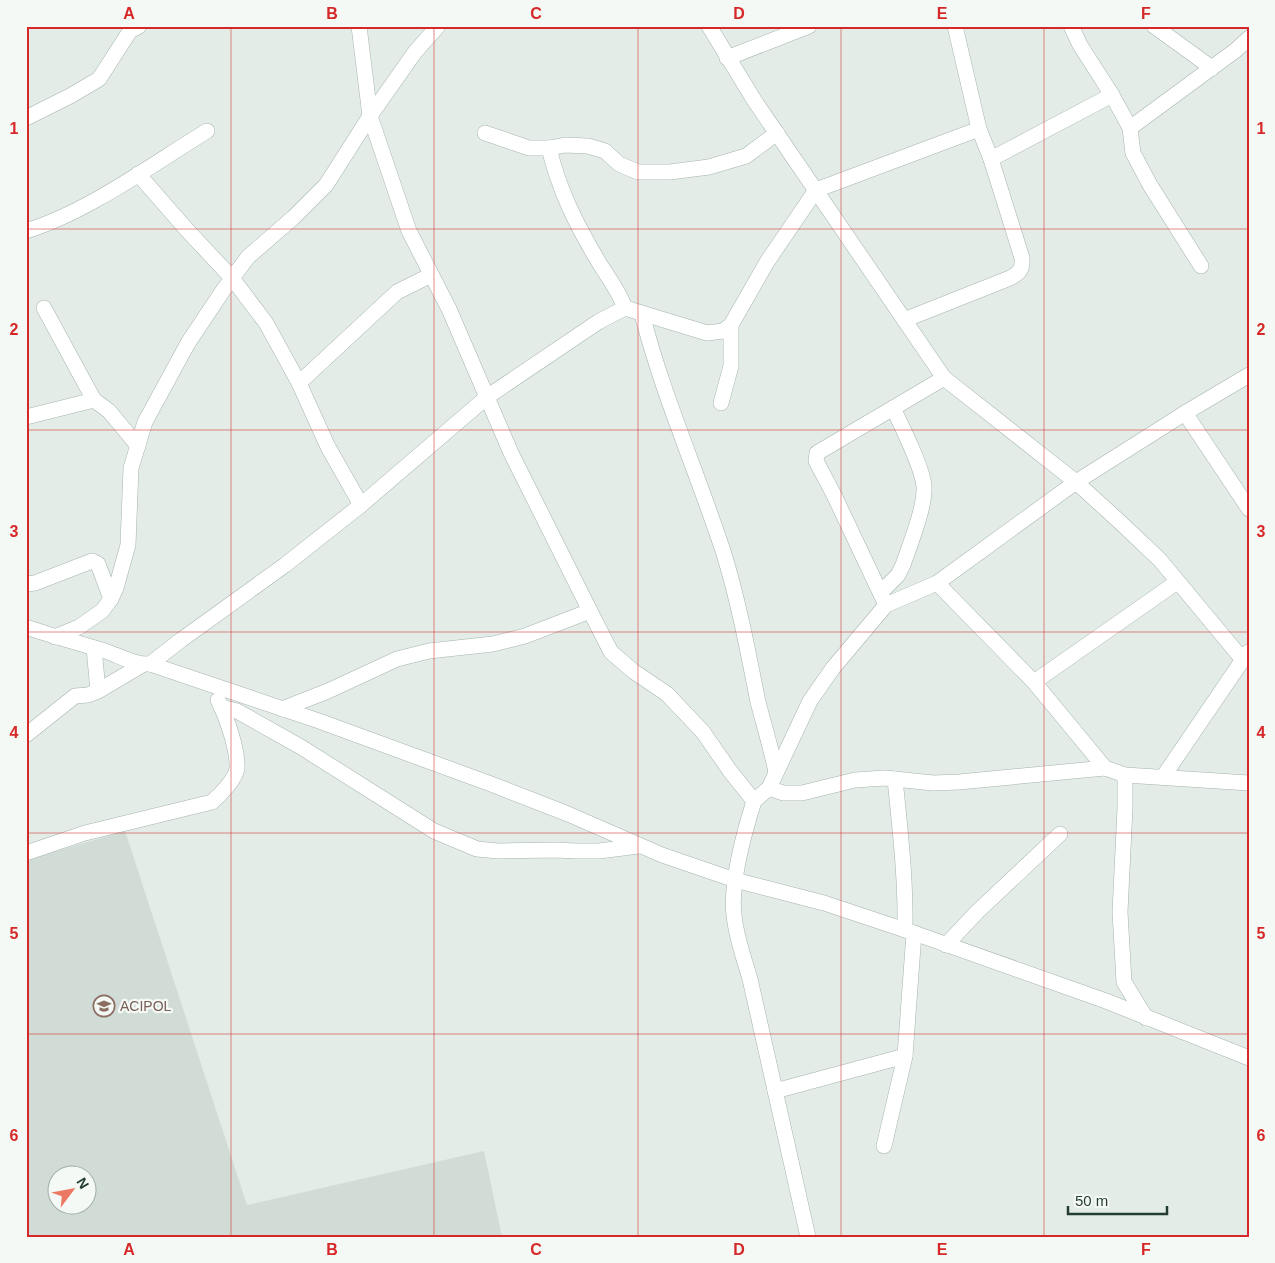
<svg xmlns="http://www.w3.org/2000/svg" width="1275" height="1263" font-family="Helvetica,sans-serif">
	<rect width="100%" height="100%" fill="#e3ece7"/>
	<path fill="#d1dcd6" fill-rule="evenodd" d="M125,831l122,374 237,-54 18,86h-476v-377zM58,1176h30v30h-30z"/>
	<g fill="none" stroke-linecap="round" stroke-linejoin="round">
		<g stroke="#a6b4ae" stroke-width="16">
			<g id="minor">
				<path d="M359,26l11,90 39,115 40,78 62,144 79,158 21,41 22,19 34,23 36,38 27,39 24,30c-10,32 -24,81 -20,114 2,22 10,43 16,64l58,258"/>
				<path d="M709,26l45,74 190,278 132,104 45,41 39,37 83,100"/>
				<path d="M1071,26l9,19 32,50 18,33 3,25 17,32 51,81"/>
				<path d="M1154,26l58,42"/>
				<path d="M727,58l82,-32"/>
				<path d="M26,118l44,-22 29,-17 31,-48 9,-5"/>
				<path d="M1130,128l106,-78 13,-12"/>
				<path d="M485,133l44,15h20l16,-3 23,1 17,5 14,13 19,8h32l39,-5 37,-11 31,-23"/>
				<path d="M549,148c10,42 27,76 49,113 9,15 21,30 27,47"/>
				<path d="M991,159l121,-64"/>
				<path d="M138,174l49,56 45,48 34,45 33,60 29,64 33,58"/>
				<path d="M26,231c62,-19 125,-66 181,-100"/>
				<path d="M44,308l50,92"/>
				<path d="M642,314c21,82 56,160 82,240 15,49 24,98 34,148 6,23 13,46 18,70"/>
				<path d="M904,320l106,-42c9,-5 13,-8 12,-20l-31,-99 -12,-30 -24,-103"/>
				<path d="M299,383l98,-91 34,-17"/>
				<path d="M721,403l10,-37v-41l36,-63 49,-72 163,-61"/>
				<path d="M1185,413l64,96"/>
				<path d="M26,417l68,-17 15,11 29,35"/>
				<path d="M937,583l97,99 71,86 20,7 124,8"/>
				<path d="M26,584l9,-1 57,-22 6,3 13,35"/>
				<path d="M881,592l17,-17 5,-10c7,-21 22,-57 21,-78 -1,-19 -22,-60 -31,-79"/>
				<path d="M886,605l-52,-110 -18,-34 1,-8 127,-75"/>
				<path d="M26,627c26,9 53,16 79,24 15,5 30,14 45,13l169,57 172,63 77,30 94,41 73,25 89,23 90,30 192,68 143,57"/>
				<path d="M55,637l24,-10 23,-16 9,-12 5,-11 12,-43 3,-77 14,-46 43,-79 36,-54 24,-32 46,-40 32,-32 44,-69 45,-64 23,-26"/>
				<path d="M94,648l4,43"/>
				<path d="M150,664l31,-24 104,-75 76,-60 126,-108 111,-75 27,-14 82,25 16,-2 8,-6"/>
				<path d="M1034,682l143,-100"/>
				<path d="M221,707l16,4 64,36 133,84 43,18 21,2 58,-1 20,1h23l40,-5"/>
				<path d="M282,709l46,-18 69,-32 32,-8 64,-7 32,-8 65,-25"/>
				<path d="M26,735l49,-39 13,-1 10,-4 44,-26"/>
				<path d="M1125,775v33l-5,104 4,70 22,36"/>
				<path d="M1163,777l85,-125"/>
				<path d="M895,779c5,50 11,101 10,151"/>
				<path d="M769,788l14,5h19l53,-13 30,-2 48,5 26,-1 146,-14"/>
				<path d="M754,801l15,-13 41,-87 23,-33 53,-63 51,-22 139,-101 109,-69 64,-38"/>
				<path d="M26,853l59,-20 127,-31c8,-7 24,-23 25,-34 1,-19 -11,-52 -19,-68"/>
				<path d="M946,945l31,-33 83,-78"/>
				<path d="M775,1091l130,-35"/>
				<path d="M884,1146l21,-90 9,-123"/>
			</g>
		</g>
		<use href="#minor" stroke="#fff" stroke-width="15"/>
	</g>
	<path fill="none" stroke="#d62828" stroke-width="1" stroke-opacity="0.55" d="M231,26v1211M434,26v1211M638,26v1211M841,26v1211M1044,26v1211M26,229h1223M26,430h1223M26,632h1223M26,833h1223M26,1034h1223"/>
	<defs>
		<g id="university-ring" transform="scale(1.125)"><circle r="9.5" fill="#f4f9f6" stroke="#8d6e63" stroke-width="1.5"/><path d="M0-5L7-2L0 1L-7-2ZM-4 1L0 2.5L4 1V4Q0 6-4 4Z" fill="#8d6e63"/></g>
	</defs>
	<g fill-rule="evenodd">
		<use href="#university-ring" x="104" y="1006"/>
	</g>
	<g text-anchor="middle" dominant-baseline="central" stroke-width="4.5" stroke-linejoin="round" paint-order="stroke">
		<g font-size="14" fill="#785e54" stroke="#f4f9f6" text-anchor="start">
			<text x="120" y="1006">ACIPOL</text>
		</g>
	</g>
	<rect width="1275" height="1263" fill="none" stroke="#f4f9f6" stroke-width="55"/>
	<g transform="translate(72 1190) rotate(58)"><circle r="24" fill="#f4f9f6" stroke="#a1aea8"/>
	<path d="M0-4L9 19L0 12L-9 19Z" fill="#eb7863"/>
	<text y="-8" font-size="14" font-weight="bold" text-anchor="middle" fill="#243d34">N</text>
	</g>
	<path d="M1068 1206v8h99v-8" fill="none" stroke="#243d34" stroke-width="2.5"/>
	<text x="1075" y="1206" font-size="15" fill="#243d34" stroke="#f4f9f6" stroke-width="4" paint-order="stroke">50 m</text>
	<rect x="28" y="28" width="1220" height="1208" fill="none" stroke="#d62828" stroke-width="2"/>
	<g font-size="16" text-anchor="middle" font-weight="bold" fill="#d62828">
		<text x="129" y="19">A</text>
		<text x="332" y="19">B</text>
		<text x="536" y="19">C</text>
		<text x="739" y="19">D</text>
		<text x="942" y="19">E</text>
		<text x="1146" y="19">F</text>
		<text x="14" y="134">1</text>
		<text x="1261" y="134">1</text>
		<text x="14" y="335">2</text>
		<text x="1261" y="335">2</text>
		<text x="14" y="537">3</text>
		<text x="1261" y="537">3</text>
		<text x="14" y="738">4</text>
		<text x="1261" y="738">4</text>
		<text x="14" y="939">5</text>
		<text x="1261" y="939">5</text>
		<text x="14" y="1141">6</text>
		<text x="1261" y="1141">6</text>
		<text x="129" y="1255">A</text>
		<text x="332" y="1255">B</text>
		<text x="536" y="1255">C</text>
		<text x="739" y="1255">D</text>
		<text x="942" y="1255">E</text>
		<text x="1146" y="1255">F</text>
	</g>
</svg>
